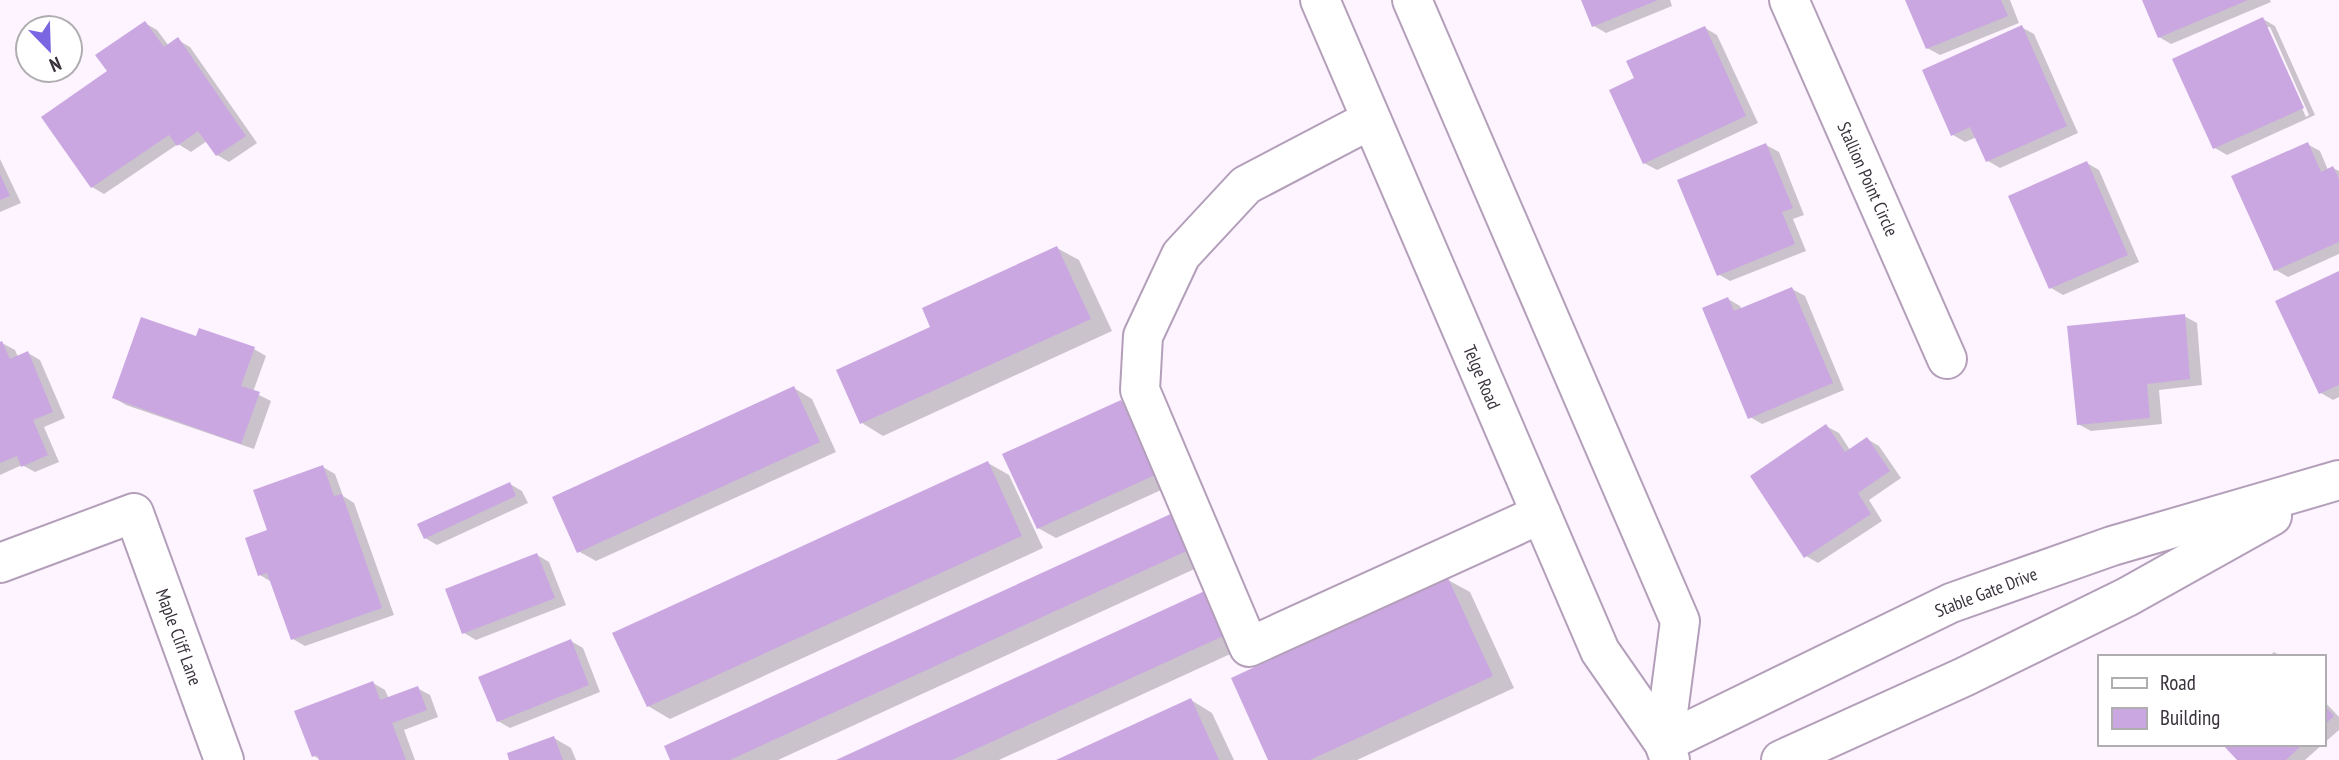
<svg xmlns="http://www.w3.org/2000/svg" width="2339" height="760" font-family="'PT Sans Narrow',sans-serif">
	<rect width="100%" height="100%" fill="#fdf4ff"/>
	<g fill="#0003" fill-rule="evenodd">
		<path d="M1583,0h87l2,6 -66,27 -12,-7z"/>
		<path d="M1907,0h103l9,23 -79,32 -13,-7z"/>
		<path d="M2143,0h127l1,2 -100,42 -12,-7z"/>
		<path d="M2263,19l12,7 40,89 -88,40 -12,-7zM2266,27h4l39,88 -3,2z"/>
		<path d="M145,23l12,7 12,16 9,-6 12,7 67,96 -28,19 -12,-7 -10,-14 -16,11 -13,-8 -74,50 -12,-7 17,-115z"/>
		<path d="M2021,27l13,7 44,99 -78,35 -12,-7 -11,-24 -12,5 -12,-7z"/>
		<path d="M1705,28l12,7 41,88 -101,47 -13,-7 -8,-84z"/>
		<path d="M2307,144l13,7 8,19 5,-2 6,3v83l-51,23 -12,-7z"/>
		<path d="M1766,145l13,7 25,63 -11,4 13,32 -76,30 -12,-7z"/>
		<path d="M0,159l21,44 -21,9z"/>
		<path d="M2087,163l12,7 40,92 -76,33 -12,-7z"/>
		<path d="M1057,248l22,12 33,71 -229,105 -21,-13 70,-95z"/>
		<path d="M2339,273v124l-6,3 -12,-7z"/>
		<path d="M1792,289l13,7 39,94 -82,34 -12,-7 -22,-118 12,7 2,4z"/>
		<path d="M2184,316l13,7 5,62 -43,5 3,34 -71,7 -13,-7z"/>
		<path d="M2,343l13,7 3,7 10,-4 12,7 25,58 -21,9 15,35 -24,10 -13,-7 -22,10v-131z"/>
		<path d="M254,349l12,7 -13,36 18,9 -17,48 -128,-44 -12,-7z"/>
		<path d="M794,388l18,11 24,53 -240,109 -18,-10z"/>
		<path d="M1121,401l17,11 34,73 -116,53 -18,-10z"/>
		<path d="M1826,426l13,7 11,17 17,-11 12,7 22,32 -32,22 13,21 -64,42 -12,-7z"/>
		<path d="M988,463l21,12 34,73 -373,171 -22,-13z"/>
		<path d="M323,467l12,7 8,22 11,7 40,112 -89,31 -12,-7 -20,-56 -13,-8 9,-44z"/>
		<path d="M510,484l12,7 6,12 -91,42 -12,-7z"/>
		<path d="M1174,514l38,47 -434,199h-106z"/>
		<path d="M537,555l12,7 17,43 -90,35 -12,-7z"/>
		<path d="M1448,580l22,12 44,96 -157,72h-87z"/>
		<path d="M1209,591l41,54 -251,115h-159z"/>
		<path d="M571,641l12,7 17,44 -90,36 -12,-7z"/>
		<path d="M2274,652l8,5h-13z"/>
		<path d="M373,683l12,7 4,9 28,-11 13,7 8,22 -34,13 11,30h-94l-7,-4z"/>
		<path d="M1191,700l21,13 22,47h-174z"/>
		<path d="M2323,700l16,17v13l-16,14z"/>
		<path d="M554,738l17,10 5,12h-65z"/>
		<path d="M2225,744h98l-18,16h-66z"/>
	</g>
	<g fill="#caa7e1">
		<path d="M1581,0h77l-66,27z"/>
		<path d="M1905,0h96l7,16 -82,33z"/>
		<path d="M2142,0h106l-90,38z"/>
		<path d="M2263,17l41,91 -91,41 -41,-90z"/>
		<path d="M145,21l19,26 14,-10 68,99 -30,20 -18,-25 -21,15 -8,-11 -78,53 -50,-71 66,-46 -12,-16z"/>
		<path d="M2022,25l45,101 -81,36 -16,-35 -19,9 -29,-66z"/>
		<path d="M1705,26l41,90 -103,48 -34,-74 25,-12 -8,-17z"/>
		<path d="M2308,142l13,30 12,-6 6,13v63l-65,29 -43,-95z"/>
		<path d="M1766,143l27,65 -11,4 13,32 -78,32 -40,-96z"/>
		<path d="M2087,161l41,94 -79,34 -41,-93z"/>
		<path d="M0,174l10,22 -10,4z"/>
		<path d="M1057,246l34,73 -231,105 -24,-54 94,-43 -8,-19z"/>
		<path d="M2339,271v114l-20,9 -44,-93z"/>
		<path d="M1792,287l41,96 -85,36 -46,-111 26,-11 6,14z"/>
		<path d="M2185,314l5,65 -43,5 3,34 -73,7 -10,-99z"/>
		<path d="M141,317l55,19 3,-8 56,19 -14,39 19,6 -19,52 -129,-46z"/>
		<path d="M2,341l8,18 18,-8 25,61 -20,8 15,35 -27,12 -4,-11 -17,7v-121z"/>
		<path d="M794,386l26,56 -243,111 -25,-56z"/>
		<path d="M1121,400l34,75 -118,54 -35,-75z"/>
		<path d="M1826,424l19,28 22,-15 23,34 -32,22 13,21 -67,44 -54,-82z"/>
		<path d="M988,461l34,75 -375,171 -35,-74z"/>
		<path d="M323,465l11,31 8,-2 40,114 -91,32 -24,-67 -9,3 -13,-38 22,-8 -14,-40z"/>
		<path d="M510,482l6,14 -92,43 -7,-15z"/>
		<path d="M1175,512l16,37 -461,211h-60l-6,-14z"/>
		<path d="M537,553l18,45 -93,36 -17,-45z"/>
		<path d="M1448,578l45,98 -183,84h-42l-37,-82z"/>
		<path d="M1209,589l21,44 -278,127h-116z"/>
		<path d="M571,639l18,46 -92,37 -19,-45z"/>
		<path d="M373,681l7,19 38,-14 9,24 -35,13 14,37h-87l-2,-5 -5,2 -18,-46z"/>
		<path d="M1191,698l28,62h-163z"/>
		<path d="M2323,704l11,12 -11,10z"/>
		<path d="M554,736l9,24h-54l-2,-7z"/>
		<path d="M2222,744h81l-17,16h-49z"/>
	</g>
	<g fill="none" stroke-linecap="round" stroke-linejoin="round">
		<g stroke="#b49fba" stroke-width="42">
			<g id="minor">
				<path d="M1789,0l158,359"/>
				<path d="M1370,120l-124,65 -65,70 -38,81 -3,54 109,257 292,-133"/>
				<path d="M0,563l134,-50 90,247"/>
				<path d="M1664,743l287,-140 161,-57 227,-66"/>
				<path d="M1781,760l183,-83 163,-80 145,-81"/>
			</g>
		</g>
		<g stroke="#b49fba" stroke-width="42">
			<g id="major">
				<path d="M1320,0l280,651 64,92 6,17"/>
				<path d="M1412,0l268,621 -16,122"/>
			</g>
		</g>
		<use href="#minor" stroke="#fff" stroke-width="38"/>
		<use href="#major" stroke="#fff" stroke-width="38"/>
	</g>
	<g text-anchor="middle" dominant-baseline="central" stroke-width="7" stroke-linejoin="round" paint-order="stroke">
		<g font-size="18" fill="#3a323c" stroke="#fff">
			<text transform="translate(1868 179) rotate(66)">Stallion Point Circle</text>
			<text transform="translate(1482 377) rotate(67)">Telge Road</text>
			<text transform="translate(1986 592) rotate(-21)">Stable Gate Drive</text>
			<text transform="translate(179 637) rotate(70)">Maple Cliff Lane</text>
		</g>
	</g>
	<rect x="2098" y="655" width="228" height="91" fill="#ffffff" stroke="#b0adb1" stroke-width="2"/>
	<rect x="2112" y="678" width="35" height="10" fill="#ffffff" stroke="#b0adb1" stroke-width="2"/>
	<text x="2160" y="690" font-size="21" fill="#3a323c">Road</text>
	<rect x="2112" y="708" width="35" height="21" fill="#caa7e1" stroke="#b0adb1" stroke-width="2"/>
	<text x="2160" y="725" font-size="21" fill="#3a323c">Building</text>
	<g transform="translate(49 49) rotate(157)"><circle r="33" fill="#ffffff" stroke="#b0adb1" stroke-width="2"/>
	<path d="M0-5L12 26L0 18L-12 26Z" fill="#7b66e1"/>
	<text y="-10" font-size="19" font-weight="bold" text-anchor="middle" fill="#3a323c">N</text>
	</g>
</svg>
